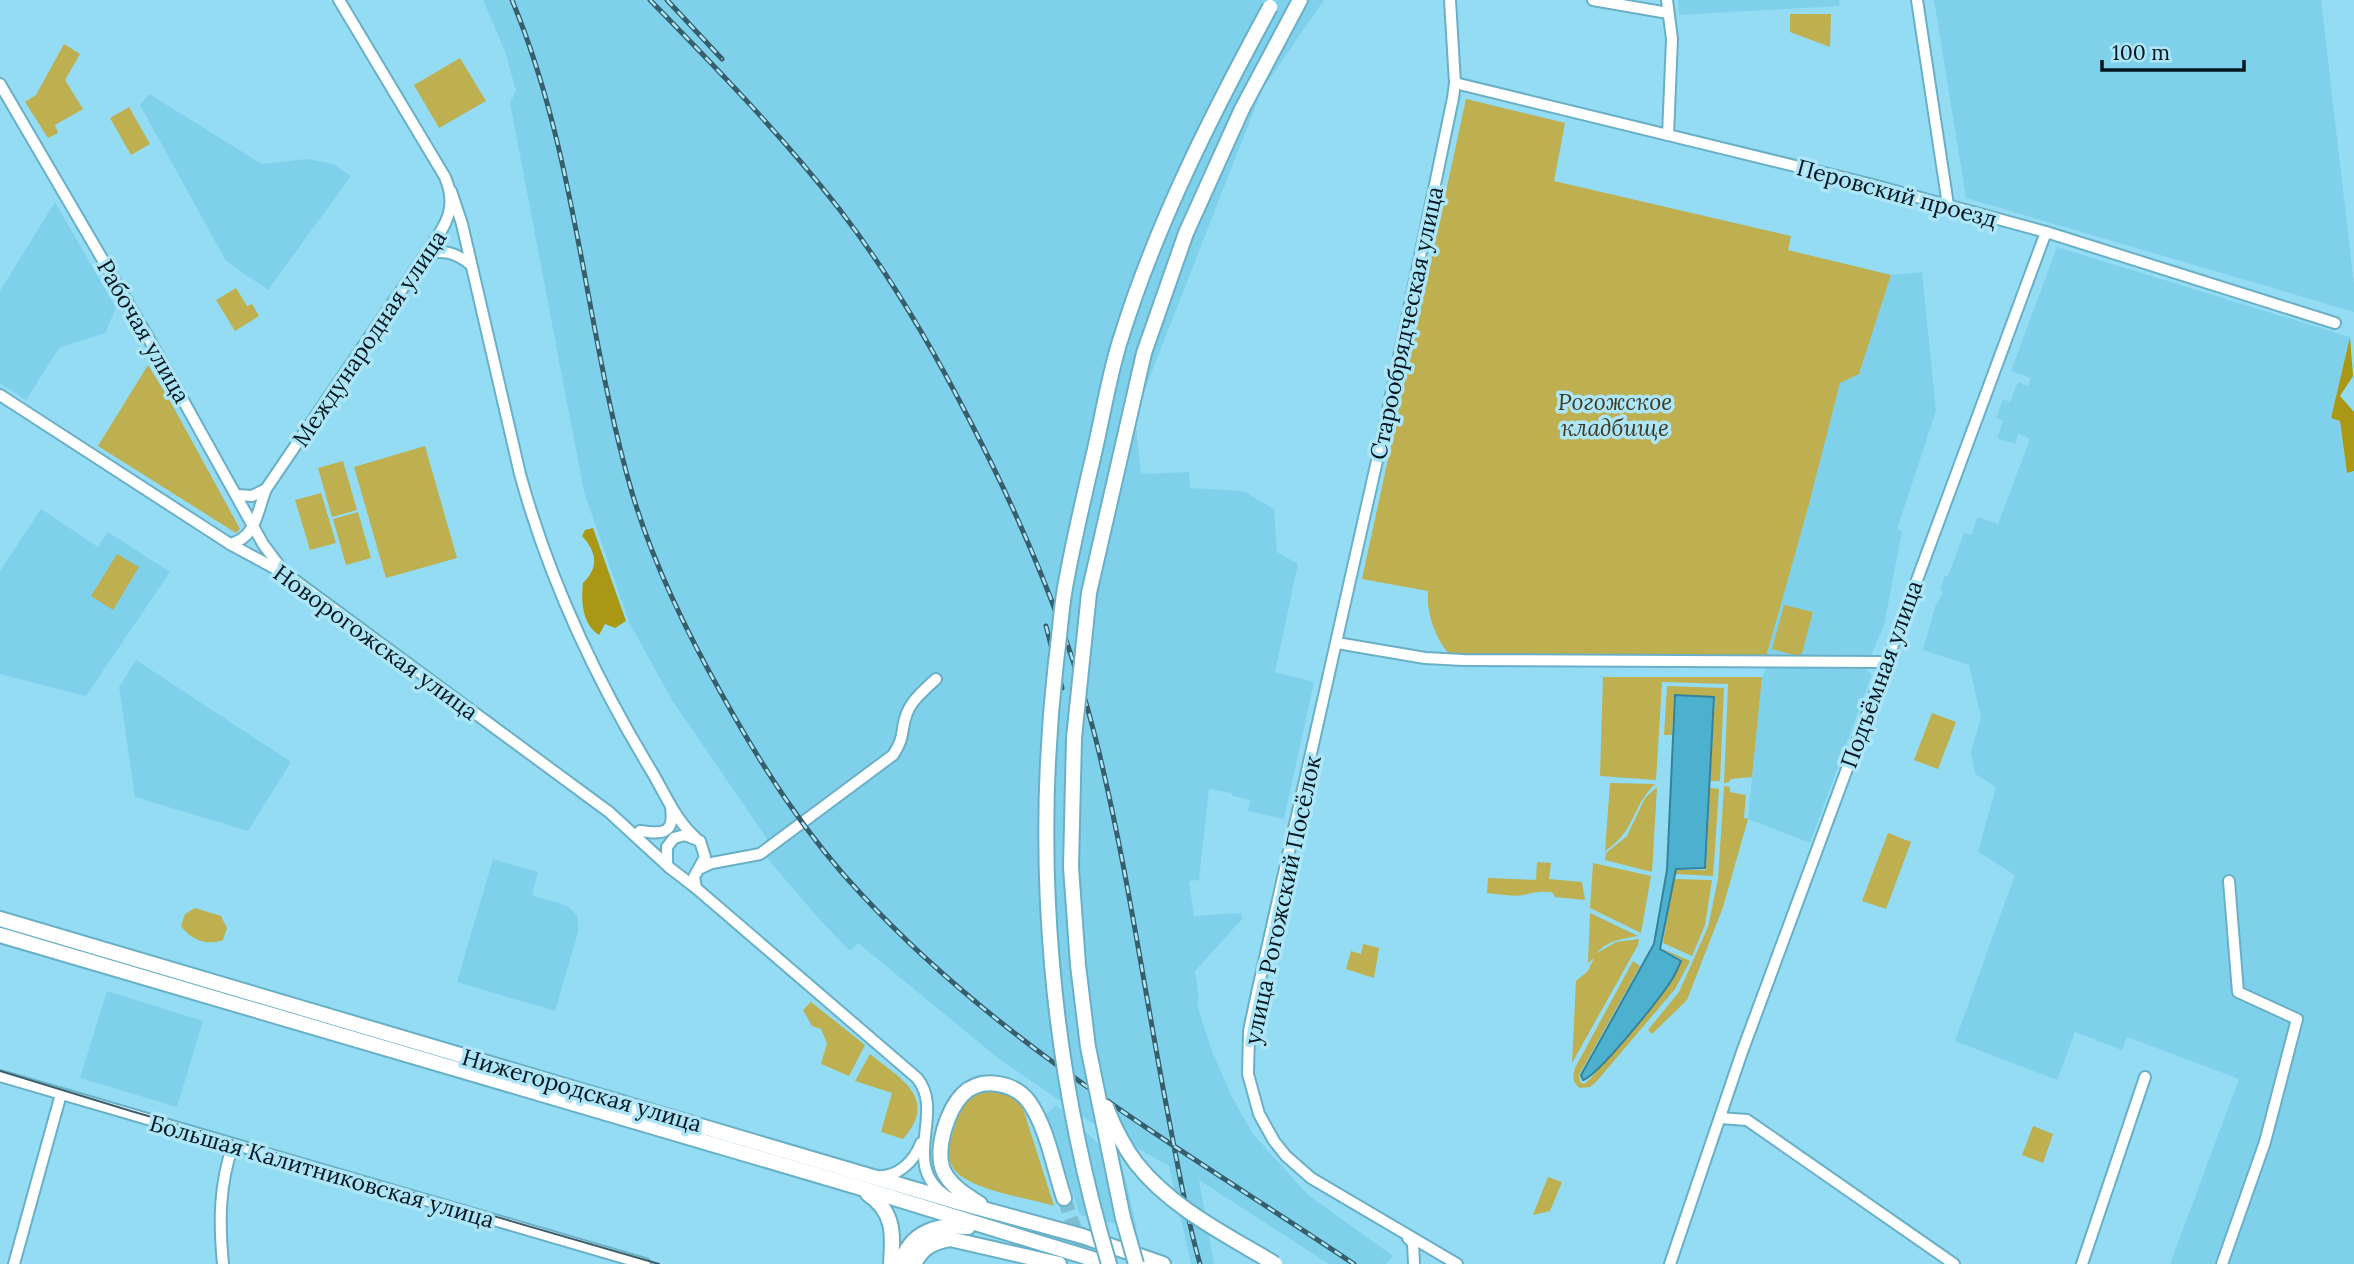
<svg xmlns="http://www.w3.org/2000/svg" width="2354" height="1264" font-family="Lora,serif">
	<rect width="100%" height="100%" fill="#94dcf3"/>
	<g fill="#7fd1eb">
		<path d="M483,0h841l-62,90 -127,325 6,59 48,-2 1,16 53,3 31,18 3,43 21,12 -23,108 39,10 -30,137 -36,-8 2,-11 -18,-4v-3l-23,-4 -10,91 -10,1 5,35 47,-3 1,6 -47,52 4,28 -2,5 14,45 22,50 20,35 55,61 85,61 -7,8h-57l-130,-84 15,84h-23l-22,-98 -82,-46 -89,-62 -140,-115 -8,8 -30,-31 -54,-63 1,-18 -95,-139 -43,-78 -45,-130 -74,-389 6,-12 -11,-40z"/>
		<path d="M1678,0h161l1,6 -161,9z"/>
		<path d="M1934,0h387l33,284v28l-388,-114z"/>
		<path d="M149,94l113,70 45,-5 26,5 18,12 -83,114 -42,-29 -86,-156z"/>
		<path d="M55,202l61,106 -11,25 -46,15 -33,52 -26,-17v-92z"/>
		<path d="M2057,247l293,90 -19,81 9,3 7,52 7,-2v793h-184l69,-185 -112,-42 -5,13 -47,-18 -18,48 -102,-39 60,-166 -37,-23 18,-65 -21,-13 -4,-22 10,-35 -12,-52 -46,-15 12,-43 8,-15 -3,-2 5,-14h3l16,-43 7,2 7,-18 20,7 32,-85 -11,-5 -4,10 -18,-6 6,-17 -7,-3 7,-19 7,3 8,-20 10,4 3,-8 -20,-7z"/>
		<path d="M1922,272l14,139 -39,118 5,2 -18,95 -13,29 -105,2 42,-149 32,-125 19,-9 32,-99z"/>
		<path d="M41,509l57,38 10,-15 62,40 -84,124 -86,-22v-103z"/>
		<path d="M136,660l155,102 -43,69 -113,-34 -16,-110z"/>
		<path d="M1768,664l90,1 14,9 -62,169 -62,-24 14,-142z"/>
		<path d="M493,859l45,13 -6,23 35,11 10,9 2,14 -24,82 -98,-29z"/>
		<path d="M107,991l96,30 -26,86 -97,-29z"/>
		<path d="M1056,1105l66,60 15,64 -57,-14 -34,-101z"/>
	</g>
	<g fill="#beaf50">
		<path d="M1790,14h41l-1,33 -40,-15z"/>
		<path d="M64,44l16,10 -15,26 18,29 -28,16 3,8 -10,5 -23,-36 11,-7z"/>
		<path d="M460,58l26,43 -47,27 -25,-43z"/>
		<path d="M1466,99l99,24 -11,58 237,55 -3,14 103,25 -32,99 -19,9 -32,125 -42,149 -317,-3c-14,-16 -23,-42 -21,-63l-66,-12z"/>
		<path d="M129,107l21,37 -19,11 -21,-37z"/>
		<path d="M236,288l11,18 5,-2 7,12 -24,15 -19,-31z"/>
		<path d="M148,365l21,34 71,130 -4,4 -138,-87z"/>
		<path d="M425,446l32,112 -71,20 -32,-111z"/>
		<path d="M343,461l14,49 -25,7 -14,-49z"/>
		<path d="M321,493l15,50 -26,7 -15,-50z"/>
		<path d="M358,512l13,46 -25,7 -13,-46z"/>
		<path d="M117,554l22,13 -26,43 -22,-14z"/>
		<path d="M1784,605l29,7 -12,45 -29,-8z"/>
		<path d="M1603,677h159l-10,100 -21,2 -2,3 -5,1 4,-99 -66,-2 -6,98 -56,-4z"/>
		<path d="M1667,686l57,2 -4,93h-10l5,-84 -41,-3 -2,41h-8z"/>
		<path d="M1932,713l24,9 -18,47 -24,-9z"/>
		<path d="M1610,783l45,1c-24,23 -19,47 -50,67z"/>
		<path d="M1724,786l6,1v5l16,3 -2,23 4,1 -25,88 -36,93 -35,34 -4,-4 31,-38 29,-65 10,-48z"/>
		<path d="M1657,787l-5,85 -47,-12 1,-7 21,-17 18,-38z"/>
		<path d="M1710,788l9,1 -6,87 -37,-2v-4h30z"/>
		<path d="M1888,833l23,9 -25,67 -24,-8z"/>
		<path d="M1537,862l14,1 -2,16 33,3 3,18 -30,-3 -3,-5c-15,-1 -16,0 -29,3 -11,2 -25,-1 -36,-2l1,-15 48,2z"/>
		<path d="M1593,863l58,13 -10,57 -51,-25z"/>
		<path d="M1674,879l38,1 -7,45 -13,31 -29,-13z"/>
		<path d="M195,908l26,8 6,12 -4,12c-16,6 -32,0 -42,-14l4,-12z"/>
		<path d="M1590,913l48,23c-15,3 -31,4 -41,17l19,-11 23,-3 -1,6 -66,118 4,-82 12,-10 6,-13 -6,5z"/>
		<path d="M1363,944l16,4 -5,30 -28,-9 5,-18 10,3z"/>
		<path d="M1661,948l29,13 -15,28 -79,93 -6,5 -10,1c-7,-5 -8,-11 -5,-20l58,-107 7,5 -61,109 1,7 4,2 7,-6 81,-97 10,-21z"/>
		<path d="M811,1002l54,43 -16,31 -28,-12 6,-21 -6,-14 -9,-3 -9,-16z"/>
		<path d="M870,1054c29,24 70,44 33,85l-22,-7 11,-39 -37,-12z"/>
		<path d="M990,1089l10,1 21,12 33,104c-25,-8 -94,-17 -103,-42 -5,-12 0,-26 4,-38 5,-20 14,-31 35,-37z"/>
		<path d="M2033,1126l20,8 -10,29 -21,-8z"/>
		<path d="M1548,1177l14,5 -12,29 -17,4z"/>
	</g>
	<g fill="#aa9814">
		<path d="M2350,337l3,39 -13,20 14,16v59l-7,2 -7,-52 -9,-3z"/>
		<path d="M593,528l33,93 -11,7 -10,-4 -6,11c-17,-11 -18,-34 -16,-52 16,-15 14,-31 -1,-47l3,-6z"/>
	</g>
	<path fill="#4cb1ce" stroke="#358299" stroke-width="2" d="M1675,695l39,2 -9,171 -29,1 -16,80 21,12c-3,7 -6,14 -10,20 -11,17 -73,95 -88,99l-2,-5 73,-131 13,-74z"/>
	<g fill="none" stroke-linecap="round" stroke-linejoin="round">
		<path stroke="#7ebed3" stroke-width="14" stroke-dasharray="14 7" stroke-linecap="butt" d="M1064,1198l23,66"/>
		<g stroke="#69b0c7" stroke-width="14">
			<g id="minor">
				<path d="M1450,0l5,83 -2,15 -70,336 -126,559 -8,38 -1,43 11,40 15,27 12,15 25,22 146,86"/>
				<path d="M1593,0l75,13"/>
				<path d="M1667,0l5,39 -4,96"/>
				<path d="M1917,0l31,205"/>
				<path d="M1455,83l414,101 177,48 289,91"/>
				<path d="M0,84l149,255 114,205 18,24"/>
				<path d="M451,191l11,33 58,250c29,106 75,204 132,298 13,22 24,49 44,66"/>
				<path d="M426,254c17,-5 30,-1 44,10"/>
				<path d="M0,395l230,149 59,32 320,236 61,56 26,20 221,190c29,35 -18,86 29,118"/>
				<path d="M237,495l15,1 14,-7"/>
				<path d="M230,544c26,-6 27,-32 36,-55l160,-235c18,-27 33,-44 19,-77l-106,-177"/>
				<path d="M1337,643l88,15 38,2 422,2"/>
				<path d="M640,831c21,3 35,4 31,-23"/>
				<path d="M667,863v-16l7,-9 11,-3 15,6 5,16 -11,20 2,11"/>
				<path d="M701,868l11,-5 48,-9 133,-99c13,-19 7,-25 14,-42 5,-13 18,-24 29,-34"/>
				<path d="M0,1076l645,188"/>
				<path d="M1720,1118l27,2 207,144"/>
				<path d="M876,1176c21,2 38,-14 45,-33"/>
				<path d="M1408,1238l5,5 1,21"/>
				<path d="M14,1264l47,-170"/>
				<path d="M223,1264c-4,-42 -4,-79 10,-119"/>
				<path d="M1670,1264l72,-212 304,-820"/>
				<path d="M2082,1264l63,-187"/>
				<path d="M2222,1264l43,-122 32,-123 -59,-27 -9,-111"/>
			</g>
		</g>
		<g stroke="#69b0c7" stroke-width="18">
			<g id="major">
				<path d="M1242,109l58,-109"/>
				<path d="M0,919l961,284 121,33 81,28"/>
				<path d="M0,935l858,252 251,77"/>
				<path d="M868,1194c27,18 25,41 23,70"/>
				<path d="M980,1204c-12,-8 -25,-15 -33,-27 -10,-13 -7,-32 -3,-47 8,-27 22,-51 54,-46 13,2 23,7 31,18 18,25 25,66 35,96"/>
				<path d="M901,1264c9,-33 37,-40 67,-37"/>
				<path d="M914,1264c8,-16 18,-22 36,-25l109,25"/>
			</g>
		</g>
		<use href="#minor" stroke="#fff" stroke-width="10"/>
		<use href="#major" stroke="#fff" stroke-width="14"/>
		<path stroke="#365e6b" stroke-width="2" d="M0,1071l131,40 528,153"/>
		<g stroke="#365e6b" stroke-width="5">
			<g id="rail">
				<path d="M512,0c66,158 73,333 121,496 21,69 53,135 88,197 40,72 85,143 142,203 142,153 320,253 491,368"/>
				<path d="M650,0c66,68 132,135 190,210 51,66 92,137 130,211 52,100 97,205 125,315 32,128 50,260 75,389 9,47 17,94 30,139"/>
				<path d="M667,0l55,59"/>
				<path d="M1046,626l16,62"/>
			</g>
		</g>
		<use href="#rail" stroke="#aee6f9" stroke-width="2.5" stroke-dasharray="8" stroke-linecap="butt"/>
		<g stroke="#69b0c7" stroke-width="18" stroke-linecap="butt">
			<g id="major-bridge">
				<path d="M1106,1107c8,20 17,39 30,56 35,45 91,72 139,101"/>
				<path d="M1109,1264c-58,-194 -76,-401 -53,-602 4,-28 5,-57 11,-85 8,-43 18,-85 28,-128 8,-35 14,-73 25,-108 36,-117 92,-227 150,-334"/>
				<path d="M1136,1264l-13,-46 -35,-171 -10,-82 -7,-98 3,-129 15,-145 55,-240 42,-120 56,-124"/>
			</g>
		</g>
		<use href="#major-bridge" stroke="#fff" stroke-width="14"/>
	</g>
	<g text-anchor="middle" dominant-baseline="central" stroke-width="7" stroke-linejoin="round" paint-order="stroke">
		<g font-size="23" fill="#00161e" stroke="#aee6f9">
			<text transform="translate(1897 193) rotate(15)">Перовский проезд</text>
			<text transform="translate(1406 323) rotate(-78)">Старообрядческая улица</text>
			<text transform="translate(144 331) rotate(60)">Рабочая улица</text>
			<text transform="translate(369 338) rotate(-56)">Международная улица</text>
			<text transform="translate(376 642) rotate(36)">Новорогожская улица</text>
			<text transform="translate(1881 674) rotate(-70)">Подъёмная улица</text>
			<text transform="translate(1282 900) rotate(-78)">улица Рогожский Посёлок</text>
			<text transform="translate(582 1090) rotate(16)">Нижегородская улица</text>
			<text transform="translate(322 1171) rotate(16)">Большая Калитниковская улица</text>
		</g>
		<g font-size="23" font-style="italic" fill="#3f3b22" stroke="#aee6f9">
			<text x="1615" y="401">Рогожское<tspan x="1615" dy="26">кладбище</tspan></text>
		</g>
	</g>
	<path d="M2102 60v10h142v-10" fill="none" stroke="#00161e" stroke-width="3.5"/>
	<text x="2112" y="60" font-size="21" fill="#00161e" stroke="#aee6f9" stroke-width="5" paint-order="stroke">100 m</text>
</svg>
